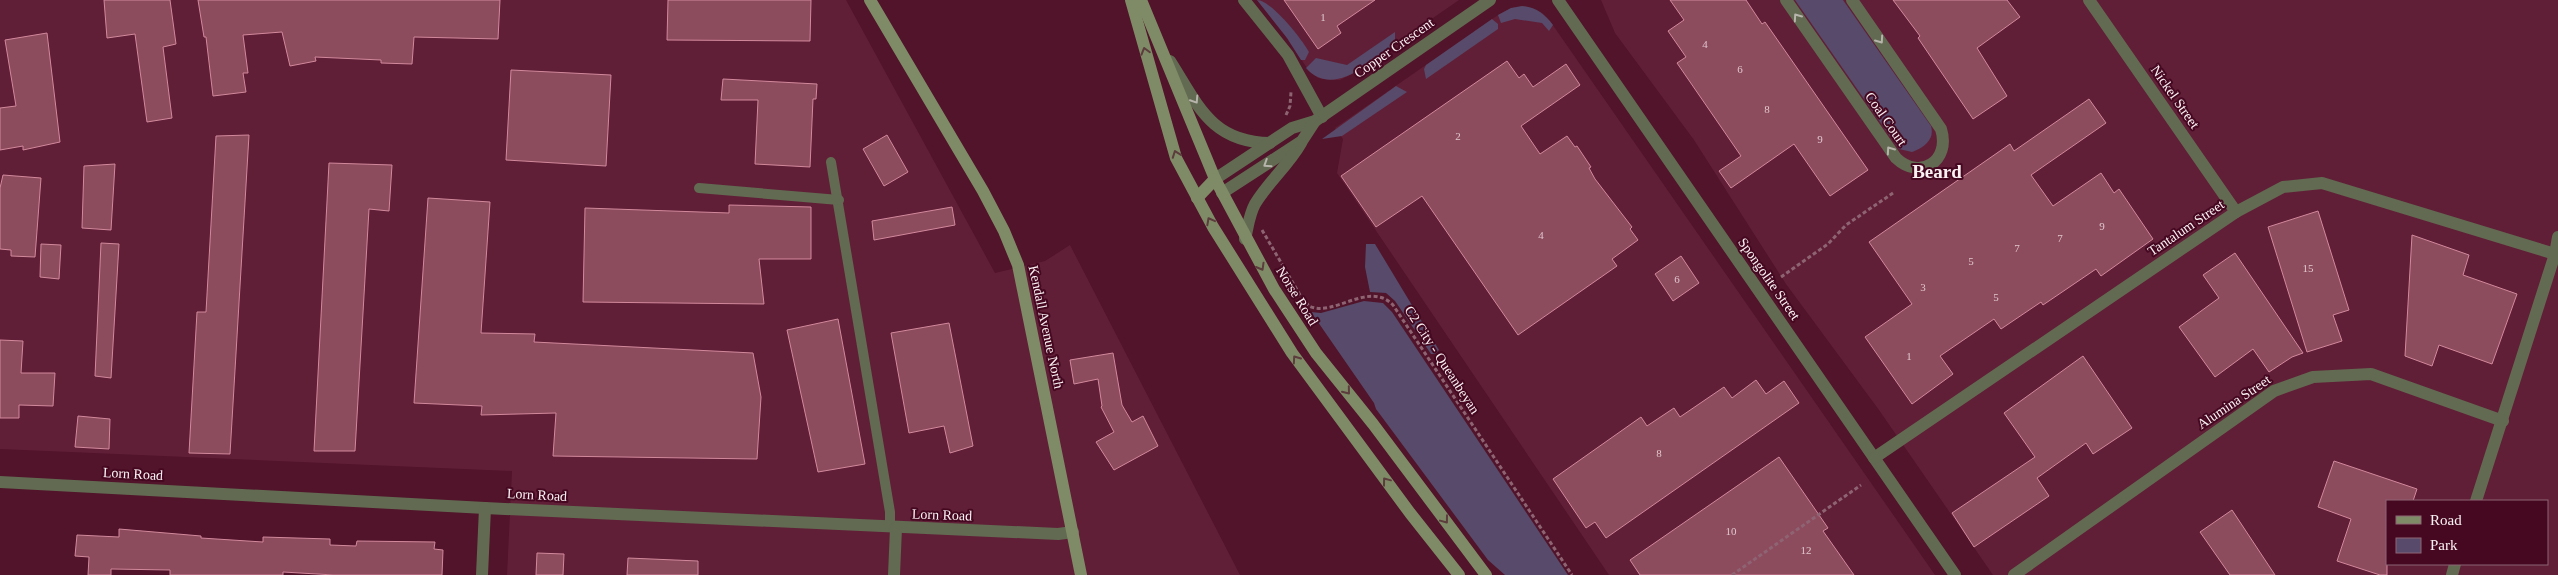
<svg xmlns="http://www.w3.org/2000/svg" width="2558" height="575" font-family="Georgia,serif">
	<rect width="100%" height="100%" fill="#51142a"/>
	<g fill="#601f37" fill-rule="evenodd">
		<path d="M0,0h846l149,273 50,-12 25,-16 170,330h-733l5,-104 -512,-22z"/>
		<path d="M1257,0h202l-107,74 -12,6h-10l-12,-2 -9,-7 -22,-33z"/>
		<path d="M1601,0h957v575h-565l-114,-165 -93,-126 -92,-144 -79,-107zM2387,501h160v63h-160z"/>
		<path d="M1525,6l17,7 8,8 385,554h-326l-272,-402 6,-34 -8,-11 163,-113 13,-7z"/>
	</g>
	<g fill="#574a6a">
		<path d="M1257,0c14,0 45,39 52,52l-4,8h-4l-14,-22z"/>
		<path d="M1795,0h48l88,126c4,14 -8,22 -19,26l-13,-3z"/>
		<path d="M1522,6c14,1 23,8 31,19l-4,6 -7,-8 -27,-4 -14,4 -3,-8 13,-7z"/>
		<path d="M1492,19l6,5v5l-72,50 -2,-10 2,-4z"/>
		<path d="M1395,32v11l-3,4c-24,16 -59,51 -86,21l10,-10 31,7z"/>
		<path d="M1396,86l11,6 -65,44 -20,3z"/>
		<path d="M1366,244h9l64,106 -4,4h-4l-36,-53 -9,-8 -16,-1 -5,-25z"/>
		<path d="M1364,301l19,2 9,9 176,263h-63l-17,-15 -112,-151 -2,-6 -63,-91 10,1z"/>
	</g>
	<g fill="#8d4b5e" stroke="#d2899c">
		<path d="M104,0h66l6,44 -13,3 9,71 -25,4 -12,-88 -28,4z"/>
		<path d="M198,0h302l-2,39 -84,-2 -2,27 -31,-1v-3l-66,-3 1,4 -26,5 -8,-34 -39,3 5,38h-5l3,19 -33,4 -7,-59h-2z"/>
		<path d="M668,0h143l-1,41 -143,-1z"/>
		<path d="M1284,0h91l-38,26 4,7 -23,16z"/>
		<path d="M1670,0h76l16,24 3,-2 103,148 -38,26 -36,-52 -63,44 -12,-17 22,-15 -64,-93 9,-6 -18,-26 16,-11z"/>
		<path d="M1893,0h114l13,17 -43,31 30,48 -34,23 -55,-81 2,-2z"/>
		<path d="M47,33l13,109 -37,8v-4l-23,4v-42l16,-2 -11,-66z"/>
		<path d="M1507,61l12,17 5,-4 9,13 33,-23 14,21 -59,41 19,28 27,-18 8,11 2,-1 14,21 -2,1 6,11 37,48 -2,2 8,11 -26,19 5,7 -99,69 -96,-139 -46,31 -35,-51z"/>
		<path d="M511,70l100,5 -5,91 -100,-6z"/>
		<path d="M723,79l94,5 -1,15h-3l-3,68 -55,-3 3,-64h-37z"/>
		<path d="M2089,99l17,24 -75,52 22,31 48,-33 13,20 5,-4 34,50 -52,37 -5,-7 -53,36 -2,-3 -40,27 -7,-10 -54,37 13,18 -41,30 -47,-67 47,-33 -43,-62 141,-98 4,7z"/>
		<path d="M249,135l-19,319 -41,-1 8,-141h9l10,-176z"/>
		<path d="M887,135l21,37 -24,14 -21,-37z"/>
		<path d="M329,163l63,2 -3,46 -20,-2 -14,242h-41z"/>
		<path d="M115,164l-4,66 -29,-2 2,-62z"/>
		<path d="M3,175l38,3 -6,79 -24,-1v-6l-11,-1v-61z"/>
		<path d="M428,198l62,4 -9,131 54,1 -1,8 219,11 8,44 -4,62 -204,-3 3,-43 -75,2 1,-9 -68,-3z"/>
		<path d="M729,205l82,2v52h-52l5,45 -181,-2 2,-94 144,5z"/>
		<path d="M952,207l3,18 -81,15 -2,-19z"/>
		<path d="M2318,211l31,99 -16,5 9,26 -35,11 -39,-125z"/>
		<path d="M2412,235l57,20 -6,20 54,19 -25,70 -53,-19 -7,21 -27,-10z"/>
		<path d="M101,243l18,1 -8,134 -16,-2z"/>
		<path d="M41,244l20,1 -2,34 -19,-2z"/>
		<path d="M2235,253l68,100 -11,4 -23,15 -16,-23 -38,28 -36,-50 40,-29 -16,-23z"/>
		<path d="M1681,256l18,27 -26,18 -18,-27z"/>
		<path d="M838,319l27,145 -47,8 -31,-142z"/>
		<path d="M949,323l24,123 -23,7 -6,-27 -35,7 -18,-100z"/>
		<path d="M0,340l23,1 -2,32h34l-2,33 -34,-1v13h-19z"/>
		<path d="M1113,353l9,52 10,17 11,-6 15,30 -44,24 -18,-28 18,-10 -13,-25 1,-1 -4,-27 -24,5 -4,-24z"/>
		<path d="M2083,356l49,72 -39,26 -7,-11 -49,35 12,18 -75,51 -22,-34 83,-56 -31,-44z"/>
		<path d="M1756,380l10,14 18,-13 15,22 -193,135 -11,-16 -9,6 -33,-49 88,-62 6,9 27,-18 6,9 44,-30 8,11z"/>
		<path d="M78,416l32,3 -1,30 -34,-2z"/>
		<path d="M1779,457l49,71 -5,3 31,44h-214l-10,-15z"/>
		<path d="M2334,461l83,28 -4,12h-26v74h-7l-43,-14 14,-42 -33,-12z"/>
		<path d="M2232,510l43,65h-45l-30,-43z"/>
		<path d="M119,529l82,7v2l62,4v-5l67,2v6l26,1 1,-5 78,1 -1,7 9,1 -1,25h-108l-51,-3v3h-113v-5l-59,-1v6h-23l1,-18 -14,-1 2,-21 42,2z"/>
		<path d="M537,553l27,1 -1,21h-27z"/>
		<path d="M628,558l70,3v14h-71z"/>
	</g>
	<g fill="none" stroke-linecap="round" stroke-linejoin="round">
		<g stroke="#8e6473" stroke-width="3" stroke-dasharray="4 2.5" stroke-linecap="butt">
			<path d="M1286,115l4,-9 1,-14"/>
			<path d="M1262,230l38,65 9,11c24,12 60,-26 84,-1l179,270"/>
			<path d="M1781,277l47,-33 18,-19 47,-32"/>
			<path d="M1732,575l129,-90"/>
		</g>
		<g stroke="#626a52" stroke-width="10">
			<path d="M831,162l59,350v15"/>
			<path d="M699,188l140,12"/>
		</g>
		<g stroke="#626a52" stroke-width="12">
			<path d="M1244,0l44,55 34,62"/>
			<path d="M1558,0l397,575"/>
			<path d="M1786,0l110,158c24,23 55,3 45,-29l-89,-129"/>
			<path d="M2089,0l147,212"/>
			<path d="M1170,61c28,44 41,81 100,82"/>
			<path d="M1215,179l77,-51 23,-7 175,-121"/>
			<path d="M1222,193l80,-52 13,-20"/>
			<path d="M1245,239c3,-12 4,-24 10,-35 13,-22 33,-38 46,-61"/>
			<path d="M1874,458l362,-246 47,-25 39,-4 233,71"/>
			<path d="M0,482l485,26 573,26 15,-2"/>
			<path d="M2476,501l79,-247 3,-17"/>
			<path d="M482,575l3,-67"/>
			<path d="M894,575l2,-47"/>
			<path d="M2014,575l260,-184 39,-14 58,-3 132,47"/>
			<path d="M2452,575l3,-11"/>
		</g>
		<g stroke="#7f8b66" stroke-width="12">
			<path d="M870,0l113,191 21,40 14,34 63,310"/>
			<path d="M1131,0l45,158 37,69 79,126 118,160 49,62"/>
			<path d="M1141,0l74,179 59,110 42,64 57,71 113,151"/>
			<path d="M1197,198l18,-19"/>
		</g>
	</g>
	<defs><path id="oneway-chevron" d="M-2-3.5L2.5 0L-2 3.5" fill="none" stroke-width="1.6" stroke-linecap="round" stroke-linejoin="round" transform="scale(1.25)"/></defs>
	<g stroke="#b6b4ab">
		<use href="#oneway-chevron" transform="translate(1797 17) rotate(-125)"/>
		<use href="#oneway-chevron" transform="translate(1880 40) rotate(55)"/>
		<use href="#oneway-chevron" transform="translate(1195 100) rotate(57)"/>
		<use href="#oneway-chevron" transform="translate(1890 150) rotate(-125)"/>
		<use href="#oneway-chevron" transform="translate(1267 164) rotate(147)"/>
	</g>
	<g stroke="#5c3c3c">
		<use href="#oneway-chevron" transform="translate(1145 51) rotate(-106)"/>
		<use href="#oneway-chevron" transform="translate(1176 154) rotate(-110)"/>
		<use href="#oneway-chevron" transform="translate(1210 221) rotate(-118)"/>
		<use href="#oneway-chevron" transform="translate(1261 267) rotate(60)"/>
		<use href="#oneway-chevron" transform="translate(1296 359) rotate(-125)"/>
		<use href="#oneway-chevron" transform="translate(1347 391) rotate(51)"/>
		<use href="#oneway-chevron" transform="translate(1386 481) rotate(-127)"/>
		<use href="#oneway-chevron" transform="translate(1445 520) rotate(53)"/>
	</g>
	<g text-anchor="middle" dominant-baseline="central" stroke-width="4" stroke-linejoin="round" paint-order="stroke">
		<g font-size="11" fill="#dfc8ce">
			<text x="1323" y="17">1</text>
			<text x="1705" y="44">4</text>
			<text x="1740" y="69">6</text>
			<text x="1767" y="109">8</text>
			<text x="1458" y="136">2</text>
			<text x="1820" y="139">9</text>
			<text x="2102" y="226">9</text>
			<text x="1541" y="235">4</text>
			<text x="2060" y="238">7</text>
			<text x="2017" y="248">7</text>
			<text x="1971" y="261">5</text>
			<text x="2308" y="268">15</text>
			<text x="1677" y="279">6</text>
			<text x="1923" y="287">3</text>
			<text x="1996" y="297">5</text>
			<text x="1909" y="356">1</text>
			<text x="1659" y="453">8</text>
			<text x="1731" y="531">10</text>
			<text x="1806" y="550">12</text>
		</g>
		<g font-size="14" fill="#faf1f3" stroke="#450820">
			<text transform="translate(1394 48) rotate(-35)">Copper Crescent</text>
			<text transform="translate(2175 97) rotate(55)">Nickel Street</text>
			<text transform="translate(1886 119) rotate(55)">Coal Court</text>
			<text transform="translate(2186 228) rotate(-34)">Tantalum Street</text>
			<text transform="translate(1769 279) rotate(55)">Spongolite Street</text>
			<text transform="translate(1297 296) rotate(58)">Norse Road</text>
			<text transform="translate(1046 327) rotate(78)">Kendall Avenue North</text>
			<text transform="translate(1442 360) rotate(57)">C2 City - Queanbeyan</text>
			<text transform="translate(2234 402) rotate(-34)">Alumina Street</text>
			<text transform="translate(133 474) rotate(3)">Lorn Road</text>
			<text transform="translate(537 495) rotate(3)">Lorn Road</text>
			<text transform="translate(942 515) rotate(2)">Lorn Road</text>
		</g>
		<g font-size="19" font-weight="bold" fill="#faf1f3" stroke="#450820">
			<text x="1937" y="171">Beard</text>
		</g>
	</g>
	<rect x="2386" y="500" width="162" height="65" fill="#450820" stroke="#8d6574"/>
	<rect x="2396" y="516" width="25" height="8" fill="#7f8b66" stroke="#8d6574"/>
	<text x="2430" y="525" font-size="15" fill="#faf1f3">Road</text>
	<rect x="2396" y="538" width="25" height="15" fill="#574a6a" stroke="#8d6574"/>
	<text x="2430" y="550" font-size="15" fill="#faf1f3">Park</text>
</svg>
